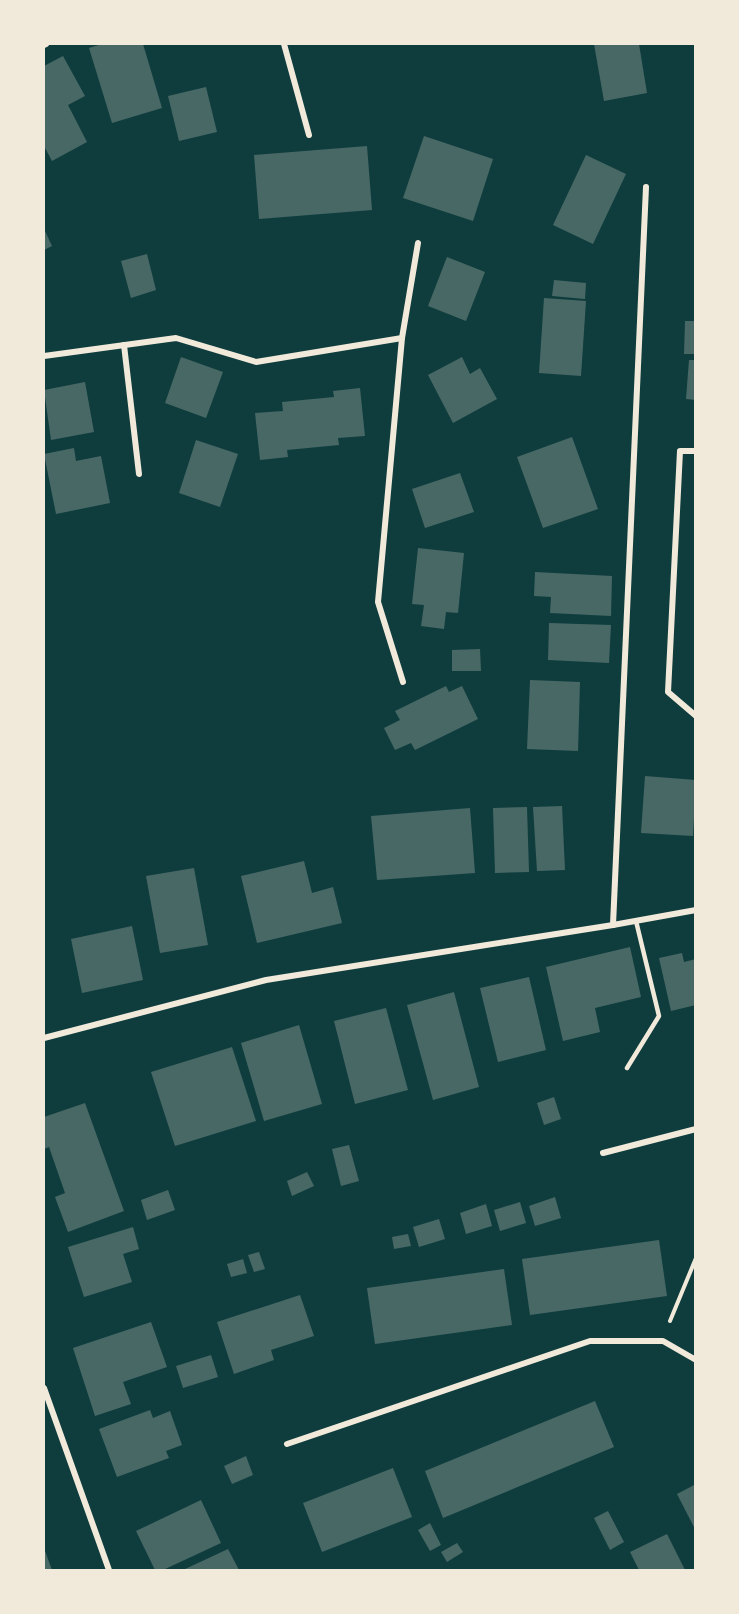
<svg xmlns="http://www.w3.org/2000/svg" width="739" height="1614" font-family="Overpass,sans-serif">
	<rect width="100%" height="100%" fill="#0f3d3e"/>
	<g fill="#486865">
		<path d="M102,44h41l19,64 -50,15 -23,-75z"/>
		<path d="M594,44h45l8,49 -43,8z"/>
		<path d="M63,56l22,40 -17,9 19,37 -35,19 -8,-15v-80z"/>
		<path d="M206,87l11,45 -38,9 -11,-45z"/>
		<path d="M424,136l69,23 -20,62 -70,-23z"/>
		<path d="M367,146l5,64 -113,9 -5,-64z"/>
		<path d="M586,155l40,19 -33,70 -40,-19z"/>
		<path d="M44,229l8,17 -8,4z"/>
		<path d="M147,254l9,36 -25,8 -10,-37z"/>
		<path d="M447,257l38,15 -19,49 -38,-15z"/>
		<path d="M554,280l32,3 -1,16 -33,-3z"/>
		<path d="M544,298l42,3 -5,75 -42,-3z"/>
		<path d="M685,321h11v33h-12z"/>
		<path d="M181,357l42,15 -17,46 -41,-15z"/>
		<path d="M462,357l8,17 10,-6 17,31 -44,24 -25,-48z"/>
		<path d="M689,360h7v40l-10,-1z"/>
		<path d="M85,382l9,50 -43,8 -7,-50z"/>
		<path d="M360,388l5,48 -27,2 1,7 -52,5 1,7 -28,3 -5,-47 28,-2 -1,-9 52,-5 -1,-6z"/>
		<path d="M572,437l26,72 -55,19 -26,-71z"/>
		<path d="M196,440l42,14 -18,53 -41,-14z"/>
		<path d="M74,448l2,13 25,-5 9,47 -54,11 -12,-60z"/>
		<path d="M460,473l14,39 -49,16 -13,-39z"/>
		<path d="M418,548l46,5 -6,60 -12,-1 -2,17 -23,-3 3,-21 -12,-1z"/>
		<path d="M535,572l77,4 -1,40 -61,-3 1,-16 -17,-1z"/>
		<path d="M549,623l62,2 -2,38 -61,-3z"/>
		<path d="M480,649l1,22h-29v-21z"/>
		<path d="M530,680l50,2 -2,69 -51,-2z"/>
		<path d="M446,686l3,6 13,-6 16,33 -63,31 -4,-7 -16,7 -11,-22 16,-8 -5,-9z"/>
		<path d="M645,776l51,4 -3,56 -52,-3z"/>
		<path d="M562,806l3,64 -28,1 -4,-64z"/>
		<path d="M527,807l2,65 -34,1 -2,-65z"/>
		<path d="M470,808l5,65 -98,7 -6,-64z"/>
		<path d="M304,861l8,32 21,-6 9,36 -85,20 -16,-67z"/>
		<path d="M194,868l14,77 -48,8 -14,-77z"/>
		<path d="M132,926l11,54 -61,13 -11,-54z"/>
		<path d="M630,947l11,50 -46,11 5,24 -37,9 -17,-74z"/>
		<path d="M682,953l2,9 12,-3v46l-25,6 -12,-53z"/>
		<path d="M529,977l17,73 -48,12 -18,-74z"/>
		<path d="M454,992l25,95 -46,13 -26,-95z"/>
		<path d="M386,1008l22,82 -53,14 -21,-83z"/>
		<path d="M299,1025l23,79 -58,17 -23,-78z"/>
		<path d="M232,1047l24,74 -81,25 -24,-74z"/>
		<path d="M554,1097l7,22 -17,6 -7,-22z"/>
		<path d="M85,1103l39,108 -56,21 -13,-35 10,-4 -16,-46 -5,2v-32z"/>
		<path d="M349,1145l10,36 -18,5 -9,-37z"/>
		<path d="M307,1172l7,14 -22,10 -5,-15z"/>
		<path d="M168,1190l7,20 -28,10 -6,-20z"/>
		<path d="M555,1197l6,21 -26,8 -6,-20z"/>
		<path d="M520,1202l6,21 -26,8 -6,-21z"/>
		<path d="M486,1204l6,22 -26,8 -6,-21z"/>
		<path d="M439,1219l6,20 -26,8 -6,-20z"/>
		<path d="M133,1227l6,22 -16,5 9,28 -48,15 -16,-50z"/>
		<path d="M408,1234l3,12 -17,3 -2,-12z"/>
		<path d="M659,1240l8,56 -137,19 -8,-56z"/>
		<path d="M259,1252l6,17 -11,3 -6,-17z"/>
		<path d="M243,1259l4,14 -16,4 -4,-13z"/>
		<path d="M504,1269l8,56 -137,19 -8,-56z"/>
		<path d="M300,1295l14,41 -43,14 3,10 -40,14 -17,-52z"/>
		<path d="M151,1322l16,45 -44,15 8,22 -36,12 -22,-68z"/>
		<path d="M211,1355l7,22 -35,11 -7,-22z"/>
		<path d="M595,1401l19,46 -171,71 -18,-47z"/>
		<path d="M150,1410l3,8 17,-7 12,34 -16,6 3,7 -52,19 -18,-48z"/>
		<path d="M246,1456l7,19 -21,9 -8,-18z"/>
		<path d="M393,1468l19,49 -90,35 -19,-49z"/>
		<path d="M696,1484v47l-19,-37z"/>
		<path d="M201,1500l20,43 -58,27h-8l-19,-39z"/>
		<path d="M608,1511l16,31 -14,8 -16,-32z"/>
		<path d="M430,1523l11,22 -11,6 -12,-21z"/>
		<path d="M667,1534l18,36h-46l-9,-18z"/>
		<path d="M457,1543l6,9 -16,10 -6,-10z"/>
		<path d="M44,1548l8,22h-8z"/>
		<path d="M228,1549l11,21h-56z"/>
	</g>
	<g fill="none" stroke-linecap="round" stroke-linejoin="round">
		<path stroke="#f1e9da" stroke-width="4" d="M670,1321l26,-63"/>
		<path stroke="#f1e9da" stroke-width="4.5" d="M627,1068l32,-52 -23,-95"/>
		<g stroke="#f1e9da" stroke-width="6">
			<path d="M284,44l25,91"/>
			<path d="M44,45l2,-1"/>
			<path d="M124,345l15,129"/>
			<path d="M44,356l132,-18 80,24 146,-24"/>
			<path d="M696,451h-16l-12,241 28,24"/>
			<path d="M403,682l-25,-80 24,-264 16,-95"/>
			<path d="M613,925l33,-738"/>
			<path d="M44,1038l222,-58 347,-55 83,-15"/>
			<path d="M603,1153l93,-24"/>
			<path d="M44,1388l65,182"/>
			<path d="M287,1444l303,-103h73l33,19"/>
		</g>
	</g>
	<rect width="739" height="1614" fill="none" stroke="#f1e9da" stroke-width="90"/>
</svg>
